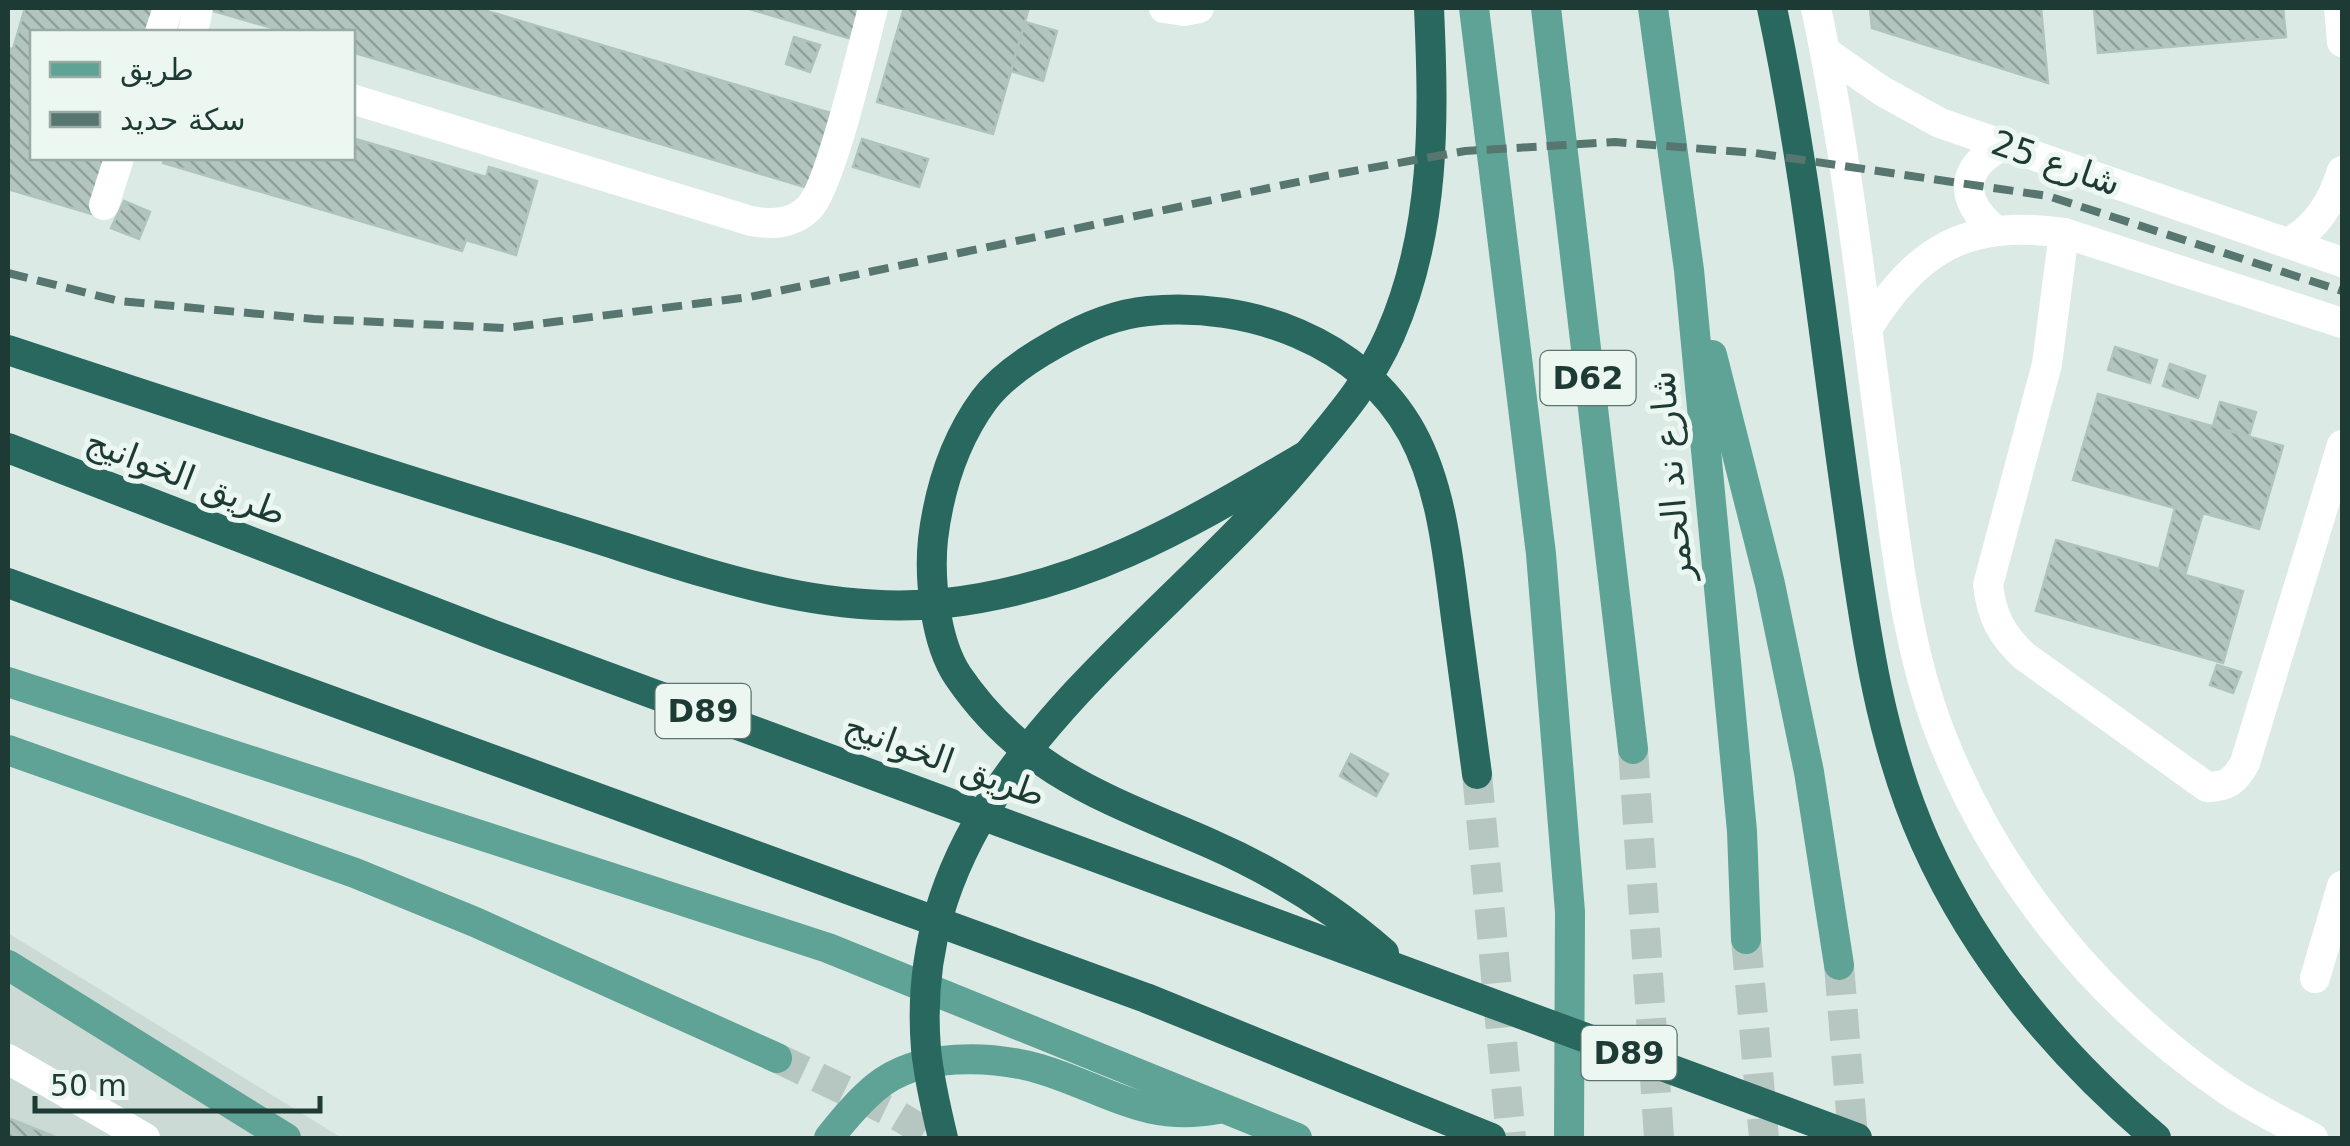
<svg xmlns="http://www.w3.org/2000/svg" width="2350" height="1146" font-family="'DejaVu Sans',Cairo,sans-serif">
	<defs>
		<pattern id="building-back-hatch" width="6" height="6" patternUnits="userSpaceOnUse" patternTransform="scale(2.5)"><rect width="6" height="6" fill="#b2c5be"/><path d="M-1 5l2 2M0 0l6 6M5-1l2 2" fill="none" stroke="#90a19b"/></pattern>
	</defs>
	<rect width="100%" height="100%" fill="#dceae5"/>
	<path fill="#cbdad4" d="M8,933l334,205h-334z"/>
	<g fill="url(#building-back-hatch)" stroke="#afc4bd" stroke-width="2.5">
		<path d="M25,8h132l-7,24h-118v126h80l-17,57 -87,-26v-141l5,1z"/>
		<path d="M214,8h263l354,105 -23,75 -456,-136v-20h-66l-73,-21z"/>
		<path d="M746,8h118l-9,32z"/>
		<path d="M904,8h112l12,3 -35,123 -116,-32z"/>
		<path d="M1870,8h171l7,75 -176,-55z"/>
		<path d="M2094,8h189l3,29 -188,16z"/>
		<path d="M1025,22l32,9 -14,50 -32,-10z"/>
		<path d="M794,37l26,8 -10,27 -24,-8z"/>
		<path d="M352,138l134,39 3,-10 48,14 -21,74 -50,-15 -4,11 -299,-88 2,-5h187z"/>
		<path d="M862,139l66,20 -9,28 -66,-20z"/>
		<path d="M124,201l26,11 -11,27 -28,-11z"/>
		<path d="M2115,347l42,13 -7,23 -42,-13z"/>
		<path d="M2170,364l35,12 -7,22 -35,-12z"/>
		<path d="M2098,394l185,52 -24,83 -56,-16 -18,62 58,16 -20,72 -187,-52 20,-71 103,29 16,-61 -102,-28z"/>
		<path d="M2220,402l36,10 -7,24 -36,-10z"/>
		<path d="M2217,665l24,7 -8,21 -23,-8z"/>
		<path d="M1351,754l37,20 -12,22 -36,-20z"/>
		<path d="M8,1118l50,20h-50z"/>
	</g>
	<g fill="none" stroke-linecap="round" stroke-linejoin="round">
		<g stroke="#b6c7c2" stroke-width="30" stroke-dasharray="30 15" stroke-linecap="butt">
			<path d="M1633,749l26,389"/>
			<path d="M1746,939l18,199"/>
			<path d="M1839,965l14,173"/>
			<path d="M777,1058l120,57 38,23"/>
		</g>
		<path stroke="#b6c7c2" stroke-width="30" stroke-dasharray="30 15" stroke-linecap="butt" d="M1477,774l34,364"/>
		<g stroke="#fff" stroke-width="30">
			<path d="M1164,8l20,3 15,-3"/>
			<path d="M1816,8c31,145 47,294 67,441 13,94 22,191 56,281 56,146 159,272 288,360 27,18 58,33 86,48"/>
			<path d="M2339,8l3,34"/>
			<path d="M160,32l8,-24"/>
			<path d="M193,32l5,-24"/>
			<path d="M1826,52l56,39 58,32 402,139"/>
			<path d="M352,99l399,122c22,4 42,3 58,-13 22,-22 54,-162 64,-200"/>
			<path d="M104,205l15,-47"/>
			<path d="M1995,230c-37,-31 -35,-63 9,-85"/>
			<path d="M2064,233l-17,131 -59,221c4,32 13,49 36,71l183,131c20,0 28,-6 38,-24l97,-318"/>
			<path d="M2289,242c28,-14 44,-42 53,-71"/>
			<path d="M1867,329c50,-81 101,-110 197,-96l278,90"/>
			<path d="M2315,978l27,-92"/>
			<path d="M8,1059l137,79"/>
		</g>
		<g stroke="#5ea396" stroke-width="30">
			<path d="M1474,8l67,546 29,358 -1,226"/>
			<path d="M1546,8l87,741"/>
			<path d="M1653,8l36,262 53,561 4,108"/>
			<path d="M1712,355l58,229 39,188 30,193"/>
			<path d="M8,682l820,266 469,190"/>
			<path d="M8,750l347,123 120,49 302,136"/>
			<path d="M8,965l278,173"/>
			<path d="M829,1138c14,-18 29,-36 47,-51 42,-35 115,-32 164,-18 67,20 104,54 178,40"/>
		</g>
		<g stroke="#28685f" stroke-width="30">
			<path d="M1772,8c34,160 51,325 74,487 17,118 30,237 79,347 53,118 134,213 231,296"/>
			<path d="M8,350c182,60 364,120 548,176 127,38 255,92 390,77 140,-16 243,-79 361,-148"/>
			<path d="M8,448l483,186 1366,504"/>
			<path d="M8,583l1138,415 345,140"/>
			<path d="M1384,953c-52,-46 -111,-82 -175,-110 -101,-44 -185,-70 -251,-167 -23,-34 -29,-98 -25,-137 6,-49 21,-98 51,-139 17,-23 46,-42 71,-56 28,-16 60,-30 93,-33 100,-10 213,30 264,122 30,55 36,124 44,185 7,52 14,104 21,156"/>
			<path d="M943,1138c-7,-29 -14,-59 -17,-89 -22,-268 229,-409 378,-590 33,-40 65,-76 86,-124 46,-104 44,-216 39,-327"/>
		</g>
		<path stroke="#577670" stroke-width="8" stroke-dasharray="20 10" stroke-linecap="butt" d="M8,273l111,28 195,18 191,9 245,-31 576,-121 139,-25 150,-9 140,11 293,43 294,95"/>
	</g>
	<g text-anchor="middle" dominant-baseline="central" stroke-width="10" stroke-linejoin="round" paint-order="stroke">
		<g fill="#edf7f2" stroke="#5b736d" stroke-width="2.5">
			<rect x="1540.5" y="351" width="95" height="54" rx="8"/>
			<rect x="655.5" y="684" width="95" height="54" rx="8"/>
			<rect x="1581.5" y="1026" width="95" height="54" rx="8"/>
		</g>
		<g font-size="32" font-weight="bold" fill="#1d3a34">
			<text x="1588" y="378">D62</text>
			<text x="703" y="711">D89</text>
			<text x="1629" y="1053">D89</text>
		</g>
		<g font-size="35" fill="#1d3a34" stroke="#edf7f2">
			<text transform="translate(2056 163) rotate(19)">شارع 25</text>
			<text transform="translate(1671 476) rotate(-95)">شارع ند الحمر</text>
			<text transform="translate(186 477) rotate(21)">طريق الخوانيج</text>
			<text transform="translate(945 760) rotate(20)">طريق الخوانيج</text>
		</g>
	</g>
	<rect width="2350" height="1146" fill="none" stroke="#1d3a34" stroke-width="20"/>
	<rect x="30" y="30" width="325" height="130" fill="#edf7f2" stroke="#9aaba6" stroke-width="2.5"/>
	<rect x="50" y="62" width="50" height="15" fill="#5ea396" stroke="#9aaba6" stroke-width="2.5"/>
	<text x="120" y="80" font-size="30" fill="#1d3a34">طريق</text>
	<rect x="50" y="112" width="50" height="15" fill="#577670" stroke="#9aaba6" stroke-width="2.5"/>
	<text x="120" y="130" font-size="30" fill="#1d3a34">سكة حديد</text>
	<path d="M35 1096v15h285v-15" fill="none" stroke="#1d3a34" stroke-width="5"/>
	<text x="50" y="1096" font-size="30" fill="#1d3a34" stroke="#edf7f2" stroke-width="8" paint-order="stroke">50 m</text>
</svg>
